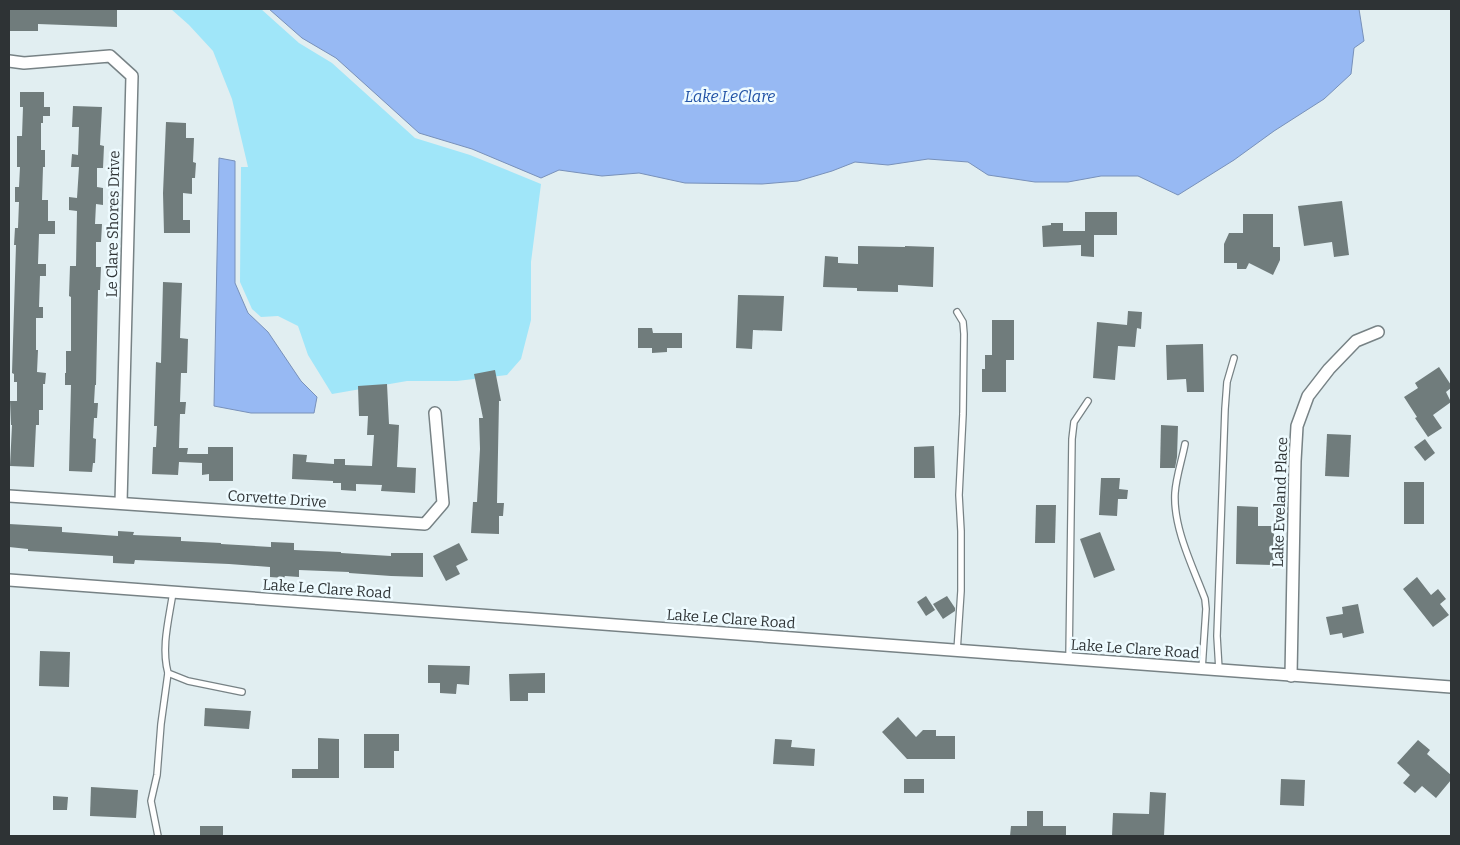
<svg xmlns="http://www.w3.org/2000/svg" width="1460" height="845" font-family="Bitter,serif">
	<rect width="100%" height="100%" fill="#e1eef1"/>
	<path fill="#a0e6f9" d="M171,9h90l38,34 33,20 83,75 55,17 71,29 -10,78v58l-10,39 -14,16 -50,6h-50l-75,13 -24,-39 -10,-29 -20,-10 -17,1 -9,-8 -12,-27 1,-115h7l-16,-68 -19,-48 -24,-26z"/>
	<g fill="#97b9f3" stroke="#7891ba">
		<path d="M269,9h1090l5,32 -10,7 -3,26 -27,25 -50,32 -40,29 -56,35 -40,-19h-37l-33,6h-33l-47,-7 -20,-13 -40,-3 -40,6 -33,-3 -23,9 -34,10 -36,3 -77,-1 -46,-10 -37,3 -43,-6 -18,8 -69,-29 -53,-16 -83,-75 -34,-20z"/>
		<path d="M219,158l16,3v122l13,30 20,19 33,49 16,16 -3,16h-63l-37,-7z"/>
	</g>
	<g fill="#707c7c">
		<path d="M9,9h108v18l-79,-3v7h-29z"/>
		<path d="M20,92h24v15h6v9h-7v7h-2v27h4v17h-2l-1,33h6v21h7v13h-16l-1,30h8v12h-6l-1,31h4v11h-7v32h2l-1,22 9,1 -1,11h-2v26h-4v15h-3l-2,42 -24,-1 2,-41h-1l-1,-24h7v-19h-3v-8l-2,-1 4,-128h-2l1,-17h3l1,-26h-4v-15h4l1,-20h-3v-31h5l1,-29h-3z"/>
		<path d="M73,106l29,1 -2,38 4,1 -1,22h-6v19l6,1v17l-7,-1 -1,20h7l-1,18h-5v25h5l-1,23h-2l-2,95h-1l-1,18h4l-1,15h-3l-1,20 3,1 -1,24h-2l-1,9 -23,-1 2,-86h-6v-12h1v-22h5v-54l-2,-1 1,-30h6l1,-55 -8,-1v-13l8,1 2,-31h-8l1,-13 6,1 1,-28h-7z"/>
		<path d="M166,122l20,1v15h8l-1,24 3,1 -1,15h-3v16l-9,-1v27h7v13h-26l-1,-40z"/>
		<path d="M1342,201l7,54 -15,2 -2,-15 -28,4 -6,-40z"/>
		<path d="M1085,212h32v23h-23v22l-13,-1v-11l-38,2 -1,-21 9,-1v-2h12v8h22z"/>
		<path d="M1243,214h30v33h7v13l-7,15 -24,-12 -3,6h-9v-6h-13v-19l5,-11h14z"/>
		<path d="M858,246l47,1v-1l29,1 -1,40 -35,-2v7l-41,-1v-3l-34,-1 2,-31 13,1v6l20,1z"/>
		<path d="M163,282l19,1 -2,55 8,1 -1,34h-6l-1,29h6l-1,12h-5l-1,34h9l-1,6h21v-7h25v34h-24v-7l-7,1v-12l-23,-1 -1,13 -26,-1 1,-27h3l1,-21h-3l2,-64 5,1z"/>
		<path d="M738,295l46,1 -2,35 -29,-1 -1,19 -16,-1z"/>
		<path d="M1128,311l14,1 -1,17 -4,-1 -2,19 -17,-1 -3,34 -22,-2 4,-56 30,3z"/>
		<path d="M992,320h22v40h-8v32h-24v-23h3v-14h7z"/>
		<path d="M638,328h14l1,5h29v15h-15v4l-15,1v-5h-14z"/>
		<path d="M1203,344l1,48h-17l-1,-13 -19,1 -1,-35z"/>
		<path d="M1439,367l12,18v3l-5,4 5,10 -18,13 9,13 -14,9 -13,-19 2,-1 -13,-20 14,-9 -3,-5z"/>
		<path d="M495,370l6,31h-2l-2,102h7l-1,13h-4v18l-28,-1 2,-31h4l3,-53 -1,-31h4l-9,-44z"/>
		<path d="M387,384l2,40 10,1 -2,42 19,1 -1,25 -34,-2 1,-6 -26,-1v7l-15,-1v-7h-8v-2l-41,-2 1,-25 14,1 -1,7 28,2v-5h11v6l27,1 2,-31h-7l1,-19h-9l-1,-30z"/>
		<path d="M1161,425l17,1 -1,31 -2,11h-15z"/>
		<path d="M1327,434l24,1 -2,42 -24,-1z"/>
		<path d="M1425,439l10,14 -10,8 -11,-14z"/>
		<path d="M934,446l1,32h-21v-31z"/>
		<path d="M1101,478h19l-1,11 9,1 -1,9h-9l-1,17 -18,-1z"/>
		<rect x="1404" y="482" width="20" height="42"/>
		<path d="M1036,505h20l-1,38h-20z"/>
		<path d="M1237,506l21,1v19h16v39l-38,-1z"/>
		<path d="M9,524l53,3v5l56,4v-5l16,1 -1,3 48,2v4l40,2v1l50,3v-5l23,1v7l47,2v1l50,3v-3h32v24l-32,-1 -42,-3v-1l-50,-2v7l-14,-1 -1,2 -14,-1v-10l-41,-3 -94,-4 -1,4 -21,-1v-7l-85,-5v-2l-19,-2z"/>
		<path d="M1100,532l15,38 -21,8 -14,-39z"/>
		<path d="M459,543l9,17 -12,6 4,8 -14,7 -13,-25z"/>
		<path d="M1417,577l14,18 7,-6 8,10 -6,5 9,11 -16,12 -30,-38z"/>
		<path d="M926,596l9,14 -9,6 -9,-14z"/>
		<path d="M947,596l8,12v3l-12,8 -10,-15z"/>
		<path d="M1358,604l6,29 -21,5 -1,-5 -12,2 -4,-18 17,-3 -1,-7z"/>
		<path d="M40,651l30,1 -1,35 -30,-1z"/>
		<path d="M428,665l42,1 -1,19 -12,-1 -1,10 -16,-1v-10h-12z"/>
		<path d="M545,673v20h-17v8h-18l-1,-27z"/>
		<path d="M205,708l46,3 -2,18 -45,-3z"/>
		<path d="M898,717l18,20 7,-7h13v6h19v23h-48l-25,-27z"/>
		<path d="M364,734h35v17h-5v17h-30z"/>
		<path d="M318,738l21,1v39h-47v-9h26z"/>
		<path d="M775,739l17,1 -1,7 24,2 -1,17 -41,-2z"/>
		<path d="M1418,740l12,10 -3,4 24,21v5l-15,18 -14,-12 -7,7 -12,-10 7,-8 -13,-12z"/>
		<rect x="904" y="779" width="20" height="14"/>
		<path d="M1281,779l24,1 -1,26 -24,-1z"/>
		<path d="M91,787l47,3 -2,28 -46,-2z"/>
		<path d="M1150,792l16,1 -2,43h-52l1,-23 36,1z"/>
		<path d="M53,796l15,1 -1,13h-14z"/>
		<path d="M1027,811h16v15h23v10h-56l1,-10h16z"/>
		<rect x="200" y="826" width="23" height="10"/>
	</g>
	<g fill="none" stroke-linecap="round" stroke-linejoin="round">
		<g stroke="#778285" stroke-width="8">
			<g id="service">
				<path d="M957,312l6,10 1,12 -1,80 -4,81 2,36v60l-4,60"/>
				<path d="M1185,444c-3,16 -9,33 -10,49 -2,35 18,74 30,106l1,10 -4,60"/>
				<path d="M173,592c-4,27 -12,55 -5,81l20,8 54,11"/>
				<path d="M1069,659l3,-220 2,-17 14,-21"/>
				<path d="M1219,670l-2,-34 8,-227 2,-27 7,-24"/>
				<path d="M158,836l-7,-35 6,-26 4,-51 7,-51"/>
			</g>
		</g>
		<g stroke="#778285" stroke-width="14">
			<g id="minor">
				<path d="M9,61l15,2 86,-7 22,20 -11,427"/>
				<path d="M9,496l416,28 18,-21 -8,-90"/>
				<path d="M9,580l1442,107"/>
				<path d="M1291,676l4,-215 2,-35 11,-30 21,-27 27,-28 22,-9"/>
			</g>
		</g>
		<use href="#service" stroke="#fff" stroke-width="5.5"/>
		<use href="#minor" stroke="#fff" stroke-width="11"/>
	</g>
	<g text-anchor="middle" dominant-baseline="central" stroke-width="5" stroke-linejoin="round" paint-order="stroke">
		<g font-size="15" fill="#2e3335" stroke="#eefbff">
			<text transform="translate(113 224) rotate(-89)">Le Clare Shores Drive</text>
			<text transform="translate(277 499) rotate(4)">Corvette Drive</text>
			<text transform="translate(1280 502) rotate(-88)">Lake Eveland Place</text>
			<text transform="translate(327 589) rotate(4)">Lake Le Clare Road</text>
			<text transform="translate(731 619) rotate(4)">Lake Le Clare Road</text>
			<text transform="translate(1135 649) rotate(4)">Lake Le Clare Road</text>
		</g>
		<g font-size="16" font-style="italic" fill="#2253a6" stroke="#eefbff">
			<text x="730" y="96">Lake LeClare</text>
		</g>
	</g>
	<rect width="1460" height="845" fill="none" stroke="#2e3335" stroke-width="20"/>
</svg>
